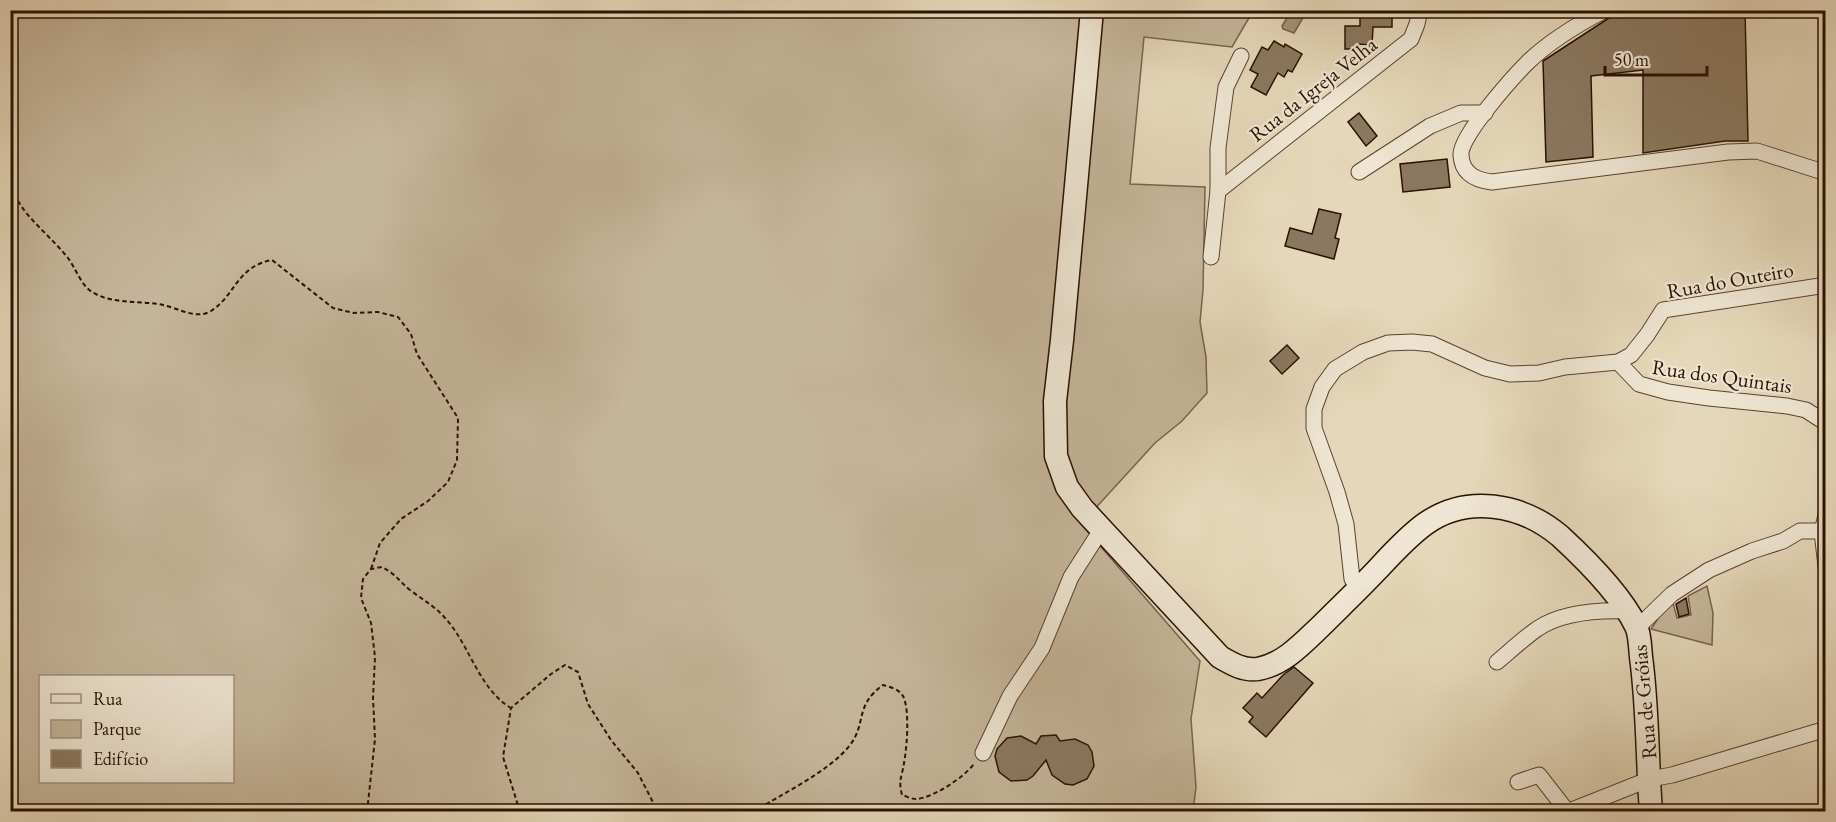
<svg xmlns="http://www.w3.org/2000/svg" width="1836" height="822" font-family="'EB Garamond',serif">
	<rect width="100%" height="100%" fill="#e5d7b9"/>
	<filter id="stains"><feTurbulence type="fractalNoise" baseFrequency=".00333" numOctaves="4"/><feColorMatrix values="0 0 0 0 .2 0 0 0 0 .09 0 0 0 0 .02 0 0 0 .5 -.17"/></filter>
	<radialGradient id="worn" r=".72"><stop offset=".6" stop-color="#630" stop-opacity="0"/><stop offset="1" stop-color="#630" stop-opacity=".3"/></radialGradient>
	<g fill="#c5b59a" stroke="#78634e" stroke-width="1.5" fill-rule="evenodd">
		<path d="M10,11h1243l-21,36 -88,-10 -14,147 75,3 -2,103 -3,32 6,35 1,36 -25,28 -27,22 -74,81 119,137 -9,58 5,68 -3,24h-1182zM40,676h192v106h-192z"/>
		<path d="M1707,586l6,27 -1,32 -61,-16 10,-15 12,-11 4,15 14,-3 -3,-19z"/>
	</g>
	<path fill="#a5947b" stroke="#74604b" stroke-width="1.5" d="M1291,11h16l-13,22 -11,-4 -1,-3z"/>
	<g fill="#8b7861" stroke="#2a1102" stroke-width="1.5">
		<path d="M1366,10h26v17h-19l-1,18 -15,-1v5h-12v-23h15v-14h6z"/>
		<path d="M1625,10h120l3,131h-23l-82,12v-83l-52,6 2,81 -47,5 -3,-101 69,-45z"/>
		<path d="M1274,41l10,6 1,-3 17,10 -10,18 -4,-2 -4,7 -6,-4 -12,22 -15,-8 7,-13 -8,-4 12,-23 6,3z"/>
		<path d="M1359,113l18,23 -11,10 -18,-24z"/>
		<path d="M1447,159l3,28 -47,5 -3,-28z"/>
		<path d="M1319,209l22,5 -6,24 4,1 -5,20 -49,-13 5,-18 22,6z"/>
		<path d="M1287,345l12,13 -17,16 -12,-13z"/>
		<path d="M1686,598l3,16 -10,3 -3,-13z"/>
		<path d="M1294,667l19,16 -47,54 -17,-15 4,-5 -10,-9 14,-15 5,5 21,-23z"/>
		<path d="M1056,735l4,6 15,-2 13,6 4,7 2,14 -7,13 -14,6 -8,-1 -13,-9 -6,-15 -13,16 -6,4 -16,1 -12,-9 -4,-16 2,-7 10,-11 14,-2 15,8 5,-8z"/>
	</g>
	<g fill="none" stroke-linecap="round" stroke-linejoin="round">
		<g stroke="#594230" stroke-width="17">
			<g id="street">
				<path d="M1605,10c-27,14 -55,31 -77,52 -14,14 -69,75 -67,93 1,19 15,25 31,27l236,-30 29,-1 69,22"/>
				<path d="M1359,172l71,-46 31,-13h24"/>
				<path d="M1218,191l193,-152 6,-15 3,-14"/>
				<path d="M1211,257l7,-66v-43l8,-61 15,-31"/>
				<path d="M1618,362l21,22 29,8 41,6 78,8 19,4 20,13"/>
				<path d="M1826,515l-4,17 4,34"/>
				<path d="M1358,589l-6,-10 -6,-55 -9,-32 -23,-64v-19l8,-22 13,-18 28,-17 25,-9 24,-1 20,2 53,24 25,6 29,-1 26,-6 53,-5 13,-7 16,-20 16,-25 163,-25"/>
				<path d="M1637,628l35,-34 37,-24 43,-19 31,-10 17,-10h22"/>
				<path d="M1497,662c13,-11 26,-23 40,-33 25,-17 61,-19 90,-18"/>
				<path d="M983,753l27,-57 32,-48 29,-71 30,-47"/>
				<path d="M1518,782l21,-7 28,36"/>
				<path d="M1567,812l83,-33 22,-4 154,-46"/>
			</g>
		</g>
		<g stroke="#2a1102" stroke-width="25">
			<path id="secondary" d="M1092,10l-30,330 -7,61 1,55 11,31 15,21 138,149c12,7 24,14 38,12 26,-5 44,-25 63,-43 18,-18 37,-36 55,-55 15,-16 31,-34 49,-47 42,-30 97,-20 135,12 25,23 61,59 76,90 4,8 4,21 5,31 7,51 6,103 10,155"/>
		</g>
		<g stroke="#2a1102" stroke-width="2" stroke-dasharray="4.5 3" stroke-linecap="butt">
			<path d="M10,188c6,9 11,19 18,27 13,15 28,28 40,43 8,11 13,27 24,34 21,13 48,8 71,13 15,3 33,15 48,6 25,-16 25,-44 61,-51l61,48 21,5 24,-1 20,5 13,17 6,20 41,64 -1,42 -9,22 -20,19 -27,18 -21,24 -9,26"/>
			<path d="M367,812l8,-73 -2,-41 2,-41 -4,-34 -10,-25 2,-19 8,-10 11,-2c15,8 17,14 28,23 13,10 26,17 36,29 24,27 33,70 65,89"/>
			<path d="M520,812l-17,-55 8,-49 40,-34 14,-9 13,7 10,32 23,36 27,33 20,39"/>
			<path d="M753,812c29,-18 77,-41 97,-67 17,-22 4,-39 33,-60 7,2 16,4 20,11 7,14 4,51 1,67 -2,14 -6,17 -2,32 4,1 9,4 14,4 17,-1 47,-21 58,-35"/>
		</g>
		<use href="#street" stroke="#eee5d2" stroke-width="15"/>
		<use href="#secondary" stroke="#eee5d2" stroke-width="22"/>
	</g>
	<g text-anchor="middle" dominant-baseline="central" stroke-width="4.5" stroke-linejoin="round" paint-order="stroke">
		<g font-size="21" fill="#2a1102" stroke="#eee5d2">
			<text transform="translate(1313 89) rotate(-38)">Rua da Igreja Velha</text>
			<text transform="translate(1730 280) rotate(-10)">Rua do Outeiro</text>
			<text transform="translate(1722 376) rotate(8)">Rua dos Quintais</text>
			<text transform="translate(1644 702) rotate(-95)">Rua de Gróias</text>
		</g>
	</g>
	<rect width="1836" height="822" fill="none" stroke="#e5d7b9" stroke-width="36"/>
	<rect x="12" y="12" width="1812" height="798" fill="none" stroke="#2a1102" stroke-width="3"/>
	<rect x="18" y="18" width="1800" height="786" fill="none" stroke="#2a1102" stroke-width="1.5"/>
	<rect x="39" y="675" width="195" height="108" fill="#eee5d2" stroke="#a0907f" stroke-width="1.5"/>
	<rect x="51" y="694" width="30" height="9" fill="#eee5d2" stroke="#a0907f" stroke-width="1.5"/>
	<text x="93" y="705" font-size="18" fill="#2a1102">Rua</text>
	<rect x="51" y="720" width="30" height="18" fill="#c5b59a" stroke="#a0907f" stroke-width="1.5"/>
	<text x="93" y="735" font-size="18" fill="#2a1102">Parque</text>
	<rect x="51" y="750" width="30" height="18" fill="#8b7861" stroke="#a0907f" stroke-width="1.5"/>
	<text x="93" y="765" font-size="18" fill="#2a1102">Edifício</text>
	<path d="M1605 66v9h102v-9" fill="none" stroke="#2a1102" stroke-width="3"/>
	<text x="1614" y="66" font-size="18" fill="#2a1102" stroke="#eee5d2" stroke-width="4.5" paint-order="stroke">50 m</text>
	<rect width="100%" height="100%" filter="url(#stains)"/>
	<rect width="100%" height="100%" fill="url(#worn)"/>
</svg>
